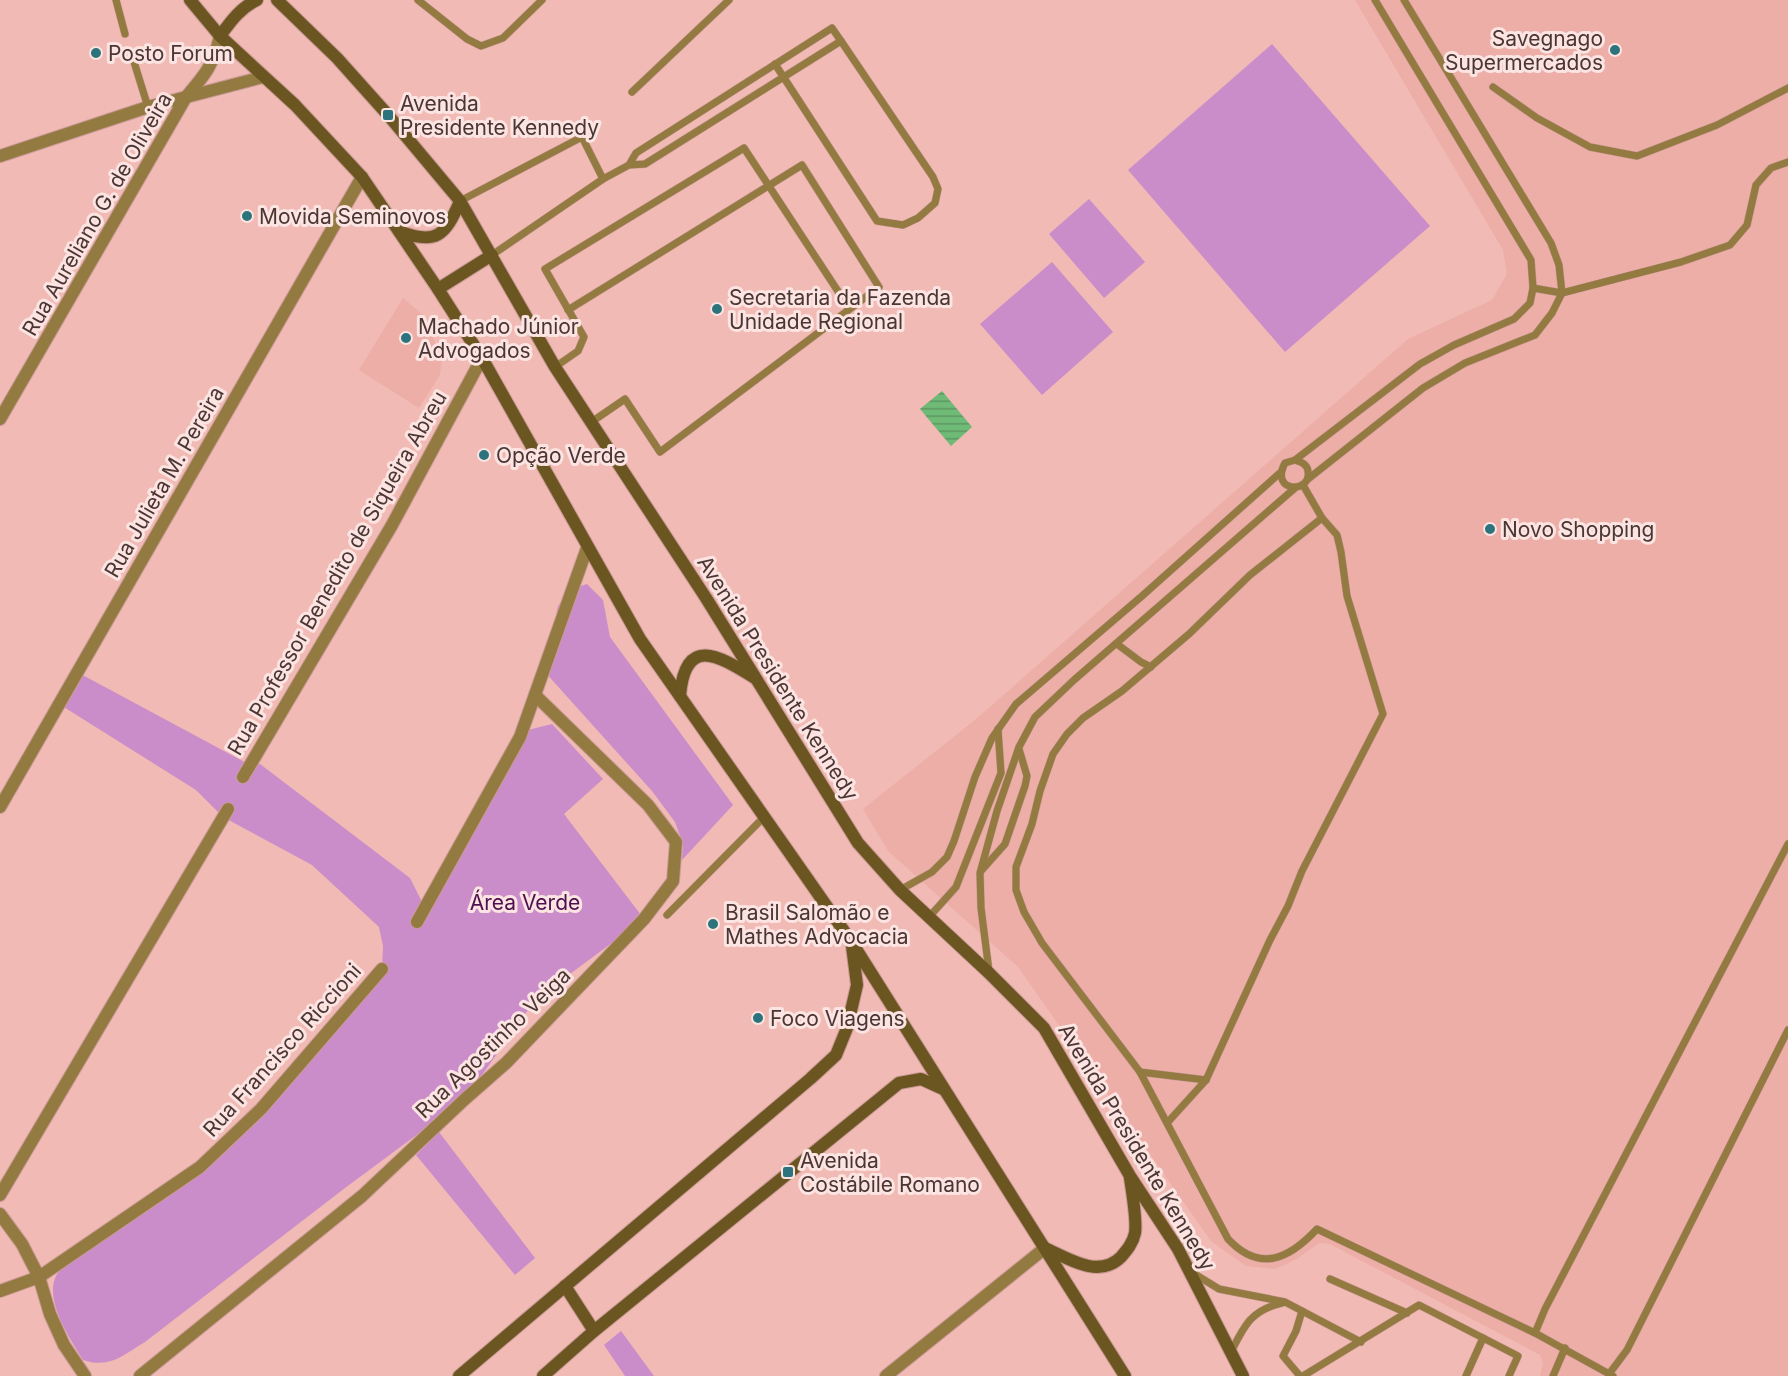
<svg xmlns="http://www.w3.org/2000/svg" width="1788" height="1376" font-family="Inter,sans-serif">
	<defs>
		<pattern id="water-rules" width="6" height="5" patternUnits="userSpaceOnUse" patternTransform="scale(1.5)"><rect width="6" height="5" fill="#6eba76"/><path d="M0 2.5h6" fill="none" stroke="#5d9861"/></pattern>
	</defs>
	<rect width="100%" height="100%" fill="#f1bab4"/>
	<g fill="#ecaea6">
		<path d="M1355,0h433v1376h-248l3,-13 -3,-8 -210,-111 -11,-1 -22,16 -22,10 -29,-3 -35,-25 -193,-274 -130,-116 -25,-42 112,-89 433,-381 84,-39 15,-26 -4,-24z"/>
		<path d="M403,298l21,18 18,44 -2,15 -21,33 -60,-38z"/>
	</g>
	<g fill="#ca8dca">
		<path d="M1272,44l158,182 -145,126 -157,-182z"/>
		<path d="M1089,199l56,63 -41,36 -55,-64z"/>
		<path d="M1052,262l61,70 -71,63 -62,-71z"/>
		<path d="M587,584l16,16 7,37 123,168 -51,55 1,-16 -8,-22 -23,-31 -108,-120 14,-65 14,-17z"/>
		<path d="M77,672l173,93 10,-1 150,114 17,34 97,-181 28,-7 51,55 -39,35 80,105 -109,81 -70,99 -120,89 -200,154c-22,13 -35,27 -62,18 -12,-20 -39,-59 -27,-84 3,-6 10,-13 15,-18l158,-117 153,-172 1,-23 -4,-19 -67,-62 -89,-48 -27,-27 -137,-86z"/>
		<path d="M439,1132l96,126 -20,17 -99,-120z"/>
		<path d="M621,1331l33,45h-29l-21,-31z"/>
	</g>
	<path fill="url(#water-rules)" d="M942,391l30,36 -21,19 -31,-37z"/>
	<g fill="none" stroke-linecap="round" stroke-linejoin="round">
		<g stroke="#c99a95" stroke-width="8">
			<g id="service">
				<path d="M116,0l9,34"/>
				<path d="M418,0l49,39 14,7 22,-8 39,-38"/>
				<path d="M134,62l14,45"/>
				<path d="M775,64l102,157 26,4 15,-7 17,-15 3,-14 -5,-12 -92,-136"/>
				<path d="M1493,87l44,31 53,29 47,9 80,-31 71,-37"/>
				<path d="M632,92l97,-92"/>
				<path d="M603,179l26,-14 16,-1 196,-123 -9,-13 -196,125 -7,12"/>
				<path d="M460,201l122,-64 21,42 -111,76"/>
				<path d="M1533,288l29,5 119,-31 49,-17 17,-20 9,-40 15,-17 17,-6"/>
				<path d="M568,310l234,-145 77,122 -219,165 -35,-53 -35,24"/>
				<path d="M555,367l23,-16 6,-14 -39,-68 199,-121 105,160"/>
				<path d="M1295,460c6,2 12,4 13,11 4,23 -39,22 -23,-8l10,-3 125,-96 34,-19 60,-26 16,-16 3,-15 -2,-28 -156,-260"/>
				<path d="M1308,479l115,-91 42,-25 70,-28 17,-22 10,-20 -3,-28 -8,-22 -147,-243"/>
				<path d="M1322,518l-72,57 -61,59 -67,57 -39,27 -16,16 -14,20 -13,37 -8,33 -16,43v23l8,22 18,31 98,129 88,167c32,34 61,20 89,-10l218,104 78,43"/>
				<path d="M1117,644l24,18 10,5"/>
				<path d="M981,871l24,-27 20,-58 2,-10 -8,-27"/>
				<path d="M900,890l32,-18 15,-15 7,-16 21,-64 17,-39 24,-34 126,-108 139,-124"/>
				<path d="M667,915l97,-98"/>
				<path d="M929,917l27,-30 45,-114 -3,-44"/>
				<path d="M989,971l-8,-63 -1,-35 17,-62 22,-64 16,-30 39,-37 221,-192"/>
				<path d="M1140,1072l66,8"/>
				<path d="M1168,1122l38,-42 64,-140 18,-34 14,-35 81,-157 -36,-118 -6,-44 -4,-17 -15,-17 -19,-33"/>
				<path d="M1193,1273l26,16 66,13 76,40"/>
				<path d="M1330,1279l77,34"/>
				<path d="M1535,1333l10,-24 243,-465"/>
				<path d="M1231,1352c13,-26 20,-42 51,-49"/>
				<path d="M1609,1374l18,-24 161,-320"/>
				<path d="M1300,1376l-17,-20 13,-25 6,-20"/>
				<path d="M1303,1376l116,-71 99,51 -9,20"/>
				<path d="M1466,1376l17,-38"/>
				<path d="M1553,1376l12,-28"/>
			</g>
		</g>
		<g stroke="#c99a95" stroke-width="14">
			<g id="minor">
				<path d="M0,156l148,-49 115,-30"/>
				<path d="M0,419l186,-322c19,-22 27,-31 34,-61"/>
				<path d="M243,777l149,-252 90,-167"/>
				<path d="M0,807l362,-630"/>
				<path d="M417,922l103,-185 67,-189"/>
				<path d="M0,1195l228,-386"/>
				<path d="M0,1291l39,-14 161,-110 61,-58 121,-140"/>
				<path d="M140,1376l222,-180 103,-97 41,-36 138,-144 29,-38 3,-39 -28,-37 -113,-110"/>
				<path d="M886,1376l159,-128"/>
			</g>
		</g>
		<g stroke="#c99a95" stroke-width="14">
			<path id="tertiary" d="M0,1214l22,30 17,33 11,37 14,31 21,31"/>
		</g>
		<g stroke="#c99a95" stroke-width="14">
			<g id="secondary">
				<path d="M190,0l30,36 75,69 67,72 76,112 44,69 158,281 211,302 274,435"/>
				<path d="M277,0l60,58 51,57 72,86 95,166 151,231 152,245 42,47 89,83 55,55 86,148 48,73 65,127"/>
				<path d="M220,36c11,-15 20,-28 37,-36"/>
				<path d="M399,231c37,15 47,4 61,-30"/>
				<path d="M438,289l54,-34"/>
				<path d="M680,696c5,-62 39,-40 75,-18"/>
				<path d="M1045,1248c24,11 54,31 76,9 6,-7 12,-14 14,-24 2,-12 -3,-42 -5,-55"/>
				<path d="M565,1286l29,45"/>
				<path d="M459,1376l351,-297 26,-24 11,-27 10,-43 -5,-39"/>
				<path d="M543,1376l51,-45 305,-248 22,-4 22,10"/>
			</g>
		</g>
		<use href="#service" stroke="#937a41" stroke-width="7"/>
		<use href="#minor" stroke="#937a41" stroke-width="12"/>
		<use href="#tertiary" stroke="#937a41" stroke-width="12"/>
		<use href="#secondary" stroke="#6b5622" stroke-width="12"/>
	</g>
	<g fill="#2c747d" stroke="#fbe4e1" stroke-width="2">
		<circle cx="1615" cy="50" r="6"/>
		<circle cx="96" cy="53" r="6"/>
		<rect x="382" y="109" width="12" height="12" rx="3"/>
		<circle cx="247" cy="216" r="6"/>
		<circle cx="717" cy="309" r="6"/>
		<circle cx="406" cy="338" r="6"/>
		<circle cx="484" cy="455" r="6"/>
		<circle cx="1490" cy="529" r="6"/>
		<circle cx="713" cy="924" r="6"/>
		<circle cx="758" cy="1018" r="6"/>
		<rect x="782" y="1166" width="12" height="12" rx="3"/>
	</g>
	<g text-anchor="middle" dominant-baseline="central" stroke-width="6" stroke-linejoin="round" paint-order="stroke">
		<g font-size="21" fill="#4c3633" stroke="#fbe4e1" text-anchor="start">
			<text x="1603" y="38" text-anchor="end">Savegnago<tspan x="1603" dy="24">Supermercados</tspan></text>
			<text x="108" y="53">Posto Forum</text>
			<text x="400" y="103">Avenida<tspan x="400" dy="24">Presidente Kennedy</tspan></text>
			<text x="259" y="216">Movida Seminovos</text>
			<text x="729" y="297">Secretaria da Fazenda<tspan x="729" dy="24">Unidade Regional</tspan></text>
			<text x="418" y="326">Machado Júnior<tspan x="418" dy="24">Advogados</tspan></text>
			<text x="496" y="455">Opção Verde</text>
			<text x="1502" y="529">Novo Shopping</text>
			<text x="725" y="912">Brasil Salomão e<tspan x="725" dy="24">Mathes Advocacia</tspan></text>
			<text x="770" y="1018">Foco Viagens</text>
			<text x="800" y="1160">Avenida<tspan x="800" dy="24">Costábile Romano</tspan></text>
		</g>
		<g font-size="21" fill="#4c3633" stroke="#fbe4e1">
			<text transform="translate(97 214) rotate(-60)">Rua Aureliano G. de Oliveira</text>
			<text transform="translate(164 482) rotate(-60)">Rua Julieta M. Pereira</text>
			<text transform="translate(337 573) rotate(-60)">Rua Professor Benedito de Siqueira Abreu</text>
			<text transform="translate(778 678) rotate(58)">Avenida Presidente Kennedy</text>
			<text transform="translate(493 1043) rotate(-44)">Rua Agostinho Veiga</text>
			<text transform="translate(282 1050) rotate(-48)">Rua Francisco Riccioni</text>
			<text transform="translate(1137 1147) rotate(59)">Avenida Presidente Kennedy</text>
		</g>
		<g font-size="21" fill="#4e1050" stroke="#fbe4e1">
			<text x="525" y="902">Área Verde</text>
		</g>
	</g>
</svg>
